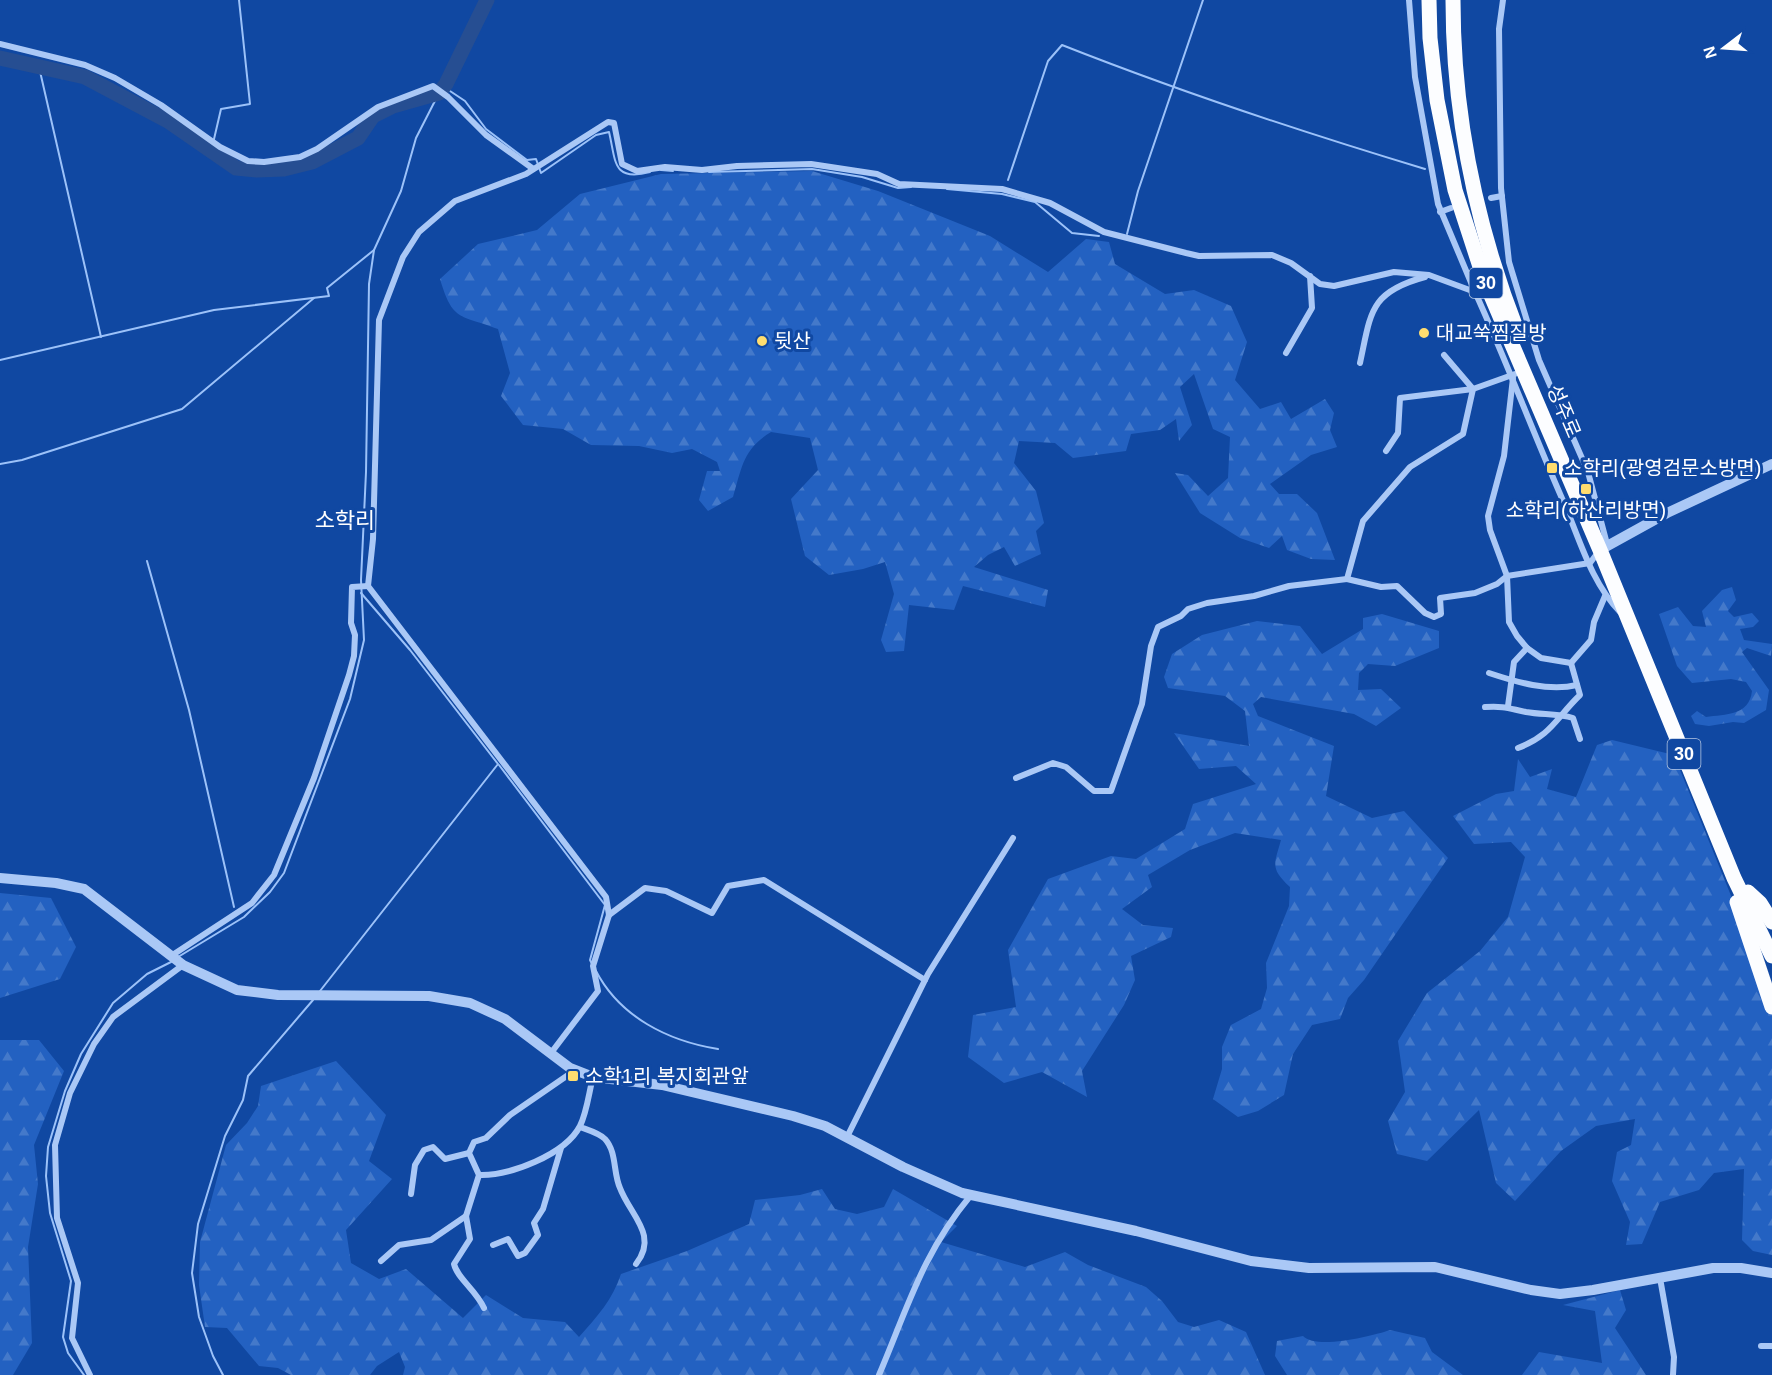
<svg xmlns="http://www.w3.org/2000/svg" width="1772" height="1375" font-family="Helvetica,'Noto Sans KR',sans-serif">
	<defs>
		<pattern id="forest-firs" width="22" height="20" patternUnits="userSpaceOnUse" patternTransform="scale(1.5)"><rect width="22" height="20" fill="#2361c1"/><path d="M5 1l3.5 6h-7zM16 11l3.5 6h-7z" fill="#4479ca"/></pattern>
	</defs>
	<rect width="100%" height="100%" fill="#1048a2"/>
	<g fill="url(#forest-firs)">
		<path d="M812,171l66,20 112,45 58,36 38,-33 23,3 6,22 50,30 29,-4 37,16 16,36 -12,38 25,29 21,-7 10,17 34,-20 9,14 -4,17 7,17 -26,8 -41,29 9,10h18l20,19 18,47 -24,-1 -24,-9 -5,-14 -13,12 -29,-10 -40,-25 -25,-40 13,2 20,21 20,-18 2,-41 -17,-8 -19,-55 -14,13 12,38 -13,16 -3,-22 -16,11 -29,4 -5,17 -53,7 -18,-15 -36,-2 -5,22 22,28 8,32 -8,8 5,23 -26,12 -11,-19 -16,8 -14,12 74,23 -3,17 -82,-21 -9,24 -45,-5 -5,46 -18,1 -5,-12 13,-46 -9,-32 -22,7 -34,6 -24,-19 -14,-57 27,-29 -8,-32 -39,-6c-28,17 -29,35 -38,65l-25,14 -9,-11 8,-29h13l-3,-9 -25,-13 -20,4 -33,-7 -48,-1 -28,-16 -40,-4 -22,-29 9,-23 -12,-44c-39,-15 -45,-7 -58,-50l38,-35 59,-14 43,-36 81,-20z"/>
		<path d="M1732,587l4,13 -8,11 6,6 18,-4 7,8 -6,6 -13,2 4,11 28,4 -1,12 -24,-8 -5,4 27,38 -3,20 -22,13 -11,-1 -24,4 -14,-2 -4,-8 6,-5 9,6c20,-3 43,-1 46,-26l-6,-9 -15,-3 -39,4 -15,-17 -18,-52 19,-7 15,19 13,1 -4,-16 20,-21z"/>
		<path d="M1382,614l57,17v17l-44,18 -27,-2 -9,9 -1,17 23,-1 20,19 -25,18 -22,-12 -93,-17 -8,7 5,12 76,30 -8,50 46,22 32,-7 44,47 -84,122 -16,18 -8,21 -28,6 -19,29 -9,41 -26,16 -20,6 -25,-18 9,-30v-22l9,-22 30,-16 6,-21 -1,-25 23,-57 1,-19c-20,-19 -16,-22 -9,-47l-46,-7 -45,17 -42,25 4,12 -30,22 21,16 30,3 -2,9 -40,19 4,24 -11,25 -42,66 5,26 -45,-25 -38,11 -36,-26 5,-42 43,-8 -8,-57 40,-71 63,-23 25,3 49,-30 8,-25 63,-20 -20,-18 -37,3 -25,-36 75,13 -4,-35 -20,-15 -57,-8 -4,-11 8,-23 30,-19 55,-14 43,5 22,28 41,-25v-11z"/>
		<path d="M1612,740l62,15 98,242v258l-19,-4 -11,-11 2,-71 -30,4 -15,17 -39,12 -18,42 -16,1 4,-23 -18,-41 5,-29 14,-7 4,-26 -39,7 -35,25 -46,50 -19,-18 -17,-73 -52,51 -30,-7 -9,-33 17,-29 -7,-51 29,-48 53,-42 28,-34 17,-60 -14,-15 -37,2 -21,-28 43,-22 18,-3 4,-32 12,18 22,-8 -5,20 29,8 21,-52z"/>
		<path d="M0,893l51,5 25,49 -16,32 -60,19z"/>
		<path d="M0,1040h39l25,31 -30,74 4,39 -10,63 4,96 -19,32h-13z"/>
		<path d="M336,1061l50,54 -17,46 23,18 -46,51 5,33 28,16 27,-10 57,49 23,-23 37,23 42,4 14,15c18,-20 34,-38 42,-63l66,-23 62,-27 6,-24 45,-5 22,-6 13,20 22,5 27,-7 9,-18 64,37 -16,16 84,25 40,-15 23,13 58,22 16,14 16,21 16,5 25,-7 27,12 19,43h-862l2,-8 -6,-15 -22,14 -7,9h-79l-13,-7 -19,-2 -32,-38 -22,-1 -6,-42 1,-43 26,-97 21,-22 11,-17 3,-20z"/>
		<path d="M1620,1290l6,20 -11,18 31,47h-124l17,-23 63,11 -7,-52 -32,-6z"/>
		<path d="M1390,1330l35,8 7,14 31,23h-176l-12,-19 2,-15 26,-5c13,14 70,0 87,-6z"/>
	</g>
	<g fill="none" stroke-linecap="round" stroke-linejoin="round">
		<g stroke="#9cc2f9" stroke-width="2">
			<path d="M39,67l62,270"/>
			<path d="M444,87l21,14 21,28 41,31 9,-1 5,14 55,-38 13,-3c7,29 3,50 41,40"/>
			<path d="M211,152l10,-43 29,-5 -11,-104"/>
			<path d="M661,170l12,1"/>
			<path d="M709,172l103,-3 50,8 36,11 13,-1"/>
			<path d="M1008,180l40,-119 14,-16c119,47 240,87 363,124"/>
			<path d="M947,189l55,5 33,8 37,31 27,3"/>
			<path d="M1127,234l11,-43 65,-191"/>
			<path d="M0,360l214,-50 115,-14 -2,-8 47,-38"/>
			<path d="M0,464l22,-4 160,-51 132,-111"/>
			<path d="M147,561l42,149 45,197"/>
			<path d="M499,765l106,140 -15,55 2,4"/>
			<path d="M178,957l66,-40 26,-25 14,-19 66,-174 14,-59 -3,-60 5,-108 3,-188 5,-34 27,-59 15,-53 23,-45"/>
			<path d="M596,971c24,46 72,70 122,78"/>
			<path d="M320,991l178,-227 -88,-114 -49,-57"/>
			<path d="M84,1375l-16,-22 -5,-16 8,-56 -21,-68 -4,-37 2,-29 17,-56 16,-37 32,-51 34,-29 24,-12"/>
			<path d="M223,1375l-10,-19 -14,-39 -7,-44 6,-49 27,-88 18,-36 5,-24 65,-76"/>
		</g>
		<path stroke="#264e92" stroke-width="15" d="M0,58l85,19 83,44 68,47 21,2 27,-1 28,-7 46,-24 15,-22 20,-10 46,-13 7,-9 41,-84"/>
		<g stroke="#aac8f6" stroke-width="6">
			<path d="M1409,0l6,77 23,127 37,88"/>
			<path d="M1503,0l-4,29 2,159 8,74 30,98 49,112 19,72"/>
			<path d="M0,44l85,21 30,13 46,27 59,42 28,14 16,1 36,-5 17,-8 61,-42 55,-21 15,11 38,38 46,33"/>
			<path d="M1491,198l11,-2"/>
			<path d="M1440,212l11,-4"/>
			<path d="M1286,353l26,-45 -2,-32"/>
			<path d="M1360,363c11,-50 9,-71 65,-86"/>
			<path d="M1513,378l-9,78 -16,60 2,14 17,46 2,46 8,14 10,12 14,10 30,5 20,-23 3,-18 11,-26"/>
			<path d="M1386,451l12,-18 2,-35 73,-9 -29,-34"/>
			<path d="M1347,579l34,8 16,-1 28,27 9,4 7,-3 -1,-16 35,-5 22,-9 10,-8 83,-13 9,-12"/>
			<path d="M1489,673c27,9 60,19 88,12"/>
			<path d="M1508,706l6,-44 13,-14"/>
			<path d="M1485,707c20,-1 22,1 41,5 16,3 31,1 47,6l7,21"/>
			<path d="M1518,748c34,-13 38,-30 62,-53l-9,-32"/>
			<path d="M1016,778l37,-15 13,4 28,24h17l31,-87 9,-58 7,-19 23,-11 7,-7 19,-6 47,-7 35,-10 58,-7 16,-58 47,-54 53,-33 10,-45 42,-15"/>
			<path d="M609,915l36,-27 21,3 46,22 16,-27 36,-6 161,100"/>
			<path d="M171,956l81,-53 22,-28 40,-97 35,-103 5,-19 1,-21 -4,-12 1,-36 16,-1"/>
			<path d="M551,1053l47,-62 -5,-25 16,-51 -3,-18 -238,-311 5,-47 6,-219 24,-63 16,-25 36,-31 71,-27 82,-52 6,1 8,41 15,7 28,-4 37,3 35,-4 74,-2 66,10 22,10 103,5 48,14 54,29 82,21 13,3 73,-1 19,8 29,21 14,2 60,-14 35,3 46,17c32,70 58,141 89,211 16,37 27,79 56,109"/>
			<path d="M580,1127c8,3 19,6 25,12 12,13 8,34 15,49 10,27 39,47 16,76"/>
			<path d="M847,1137l81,-163 85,-136"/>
			<path d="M479,1175c30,1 86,-20 101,-49 7,-14 9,-34 13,-49"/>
			<path d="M411,1194l4,-29 9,-15 9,-3 12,12 24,-6"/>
			<path d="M493,1245l15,-6 10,17 7,-3 13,-18 -4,-12 9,-14 18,-61"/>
			<path d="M381,1261l18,-16 32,-5 35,-24"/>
			<path d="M1660,1278l14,79 -1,18"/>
			<path d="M484,1308c-8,-18 -27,-30 -30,-44l16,-25 -4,-23 13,-41 -10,-22 5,-11 12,-4 24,-23 61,-42 7,-1"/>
			<path d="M1761,1346h11"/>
			<path d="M90,1375l-18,-37 6,-55 -21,-65 -2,-73 15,-52 24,-49 19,-27 70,-52"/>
			<path d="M879,1375c29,-68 43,-121 92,-180"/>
		</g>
		<g stroke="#aac8f6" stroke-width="10">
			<path d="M1600,550l67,-37 105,-49"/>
			<path d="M0,878l56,5 28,6 99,76 54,25 41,5 151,1 41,7 35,16 65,49 23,9 69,8 131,31 32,10 78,41 59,26 174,38 115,30 58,7 126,-1 96,23 29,4 33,-4 120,-22h28l31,5"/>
		</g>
		<g stroke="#fcfdff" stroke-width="15">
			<path d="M1429,0l1,38 7,62 18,90 29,89 116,271 134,328 38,78"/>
			<path d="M1453,0c0,116 23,226 65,333"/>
			<path d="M1748,892l12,11 12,19"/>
			<path d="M1737,902l35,105"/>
		</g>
	</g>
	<g fill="#ffdd6f" stroke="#1048a2" stroke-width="2">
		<circle cx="1424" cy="333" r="6"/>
		<circle cx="762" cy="341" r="6"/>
		<rect x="1546" y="462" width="12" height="12" rx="3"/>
		<rect x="1580" y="483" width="12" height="12" rx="3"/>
		<rect x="567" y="1070" width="12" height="12" rx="3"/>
	</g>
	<g text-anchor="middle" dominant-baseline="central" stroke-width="6" stroke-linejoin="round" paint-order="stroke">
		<g fill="#1048a2" stroke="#b7c8e3" stroke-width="1.5">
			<rect x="1469.5" y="268" width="33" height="30" rx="4.5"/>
			<rect x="1667.5" y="739" width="33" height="30" rx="4.5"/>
		</g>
		<g font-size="18" font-weight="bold" fill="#fff">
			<text x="1486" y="283">30</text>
			<text x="1684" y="754">30</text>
		</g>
		<g font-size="20" fill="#fff" stroke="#1048a2" text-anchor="start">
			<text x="1436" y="333">대교쑥찜질방</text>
			<text x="774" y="341">뒷산</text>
			<text x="1564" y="468">소학리(광영검문소방면)</text>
			<text x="1586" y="510" text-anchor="middle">소학리(하산리방면)</text>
			<text x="585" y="1076">소학1리 복지회관앞</text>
		</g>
		<g font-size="20" fill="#fff" stroke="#1048a2">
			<text transform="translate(1564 411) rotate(67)">성주로</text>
		</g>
		<g font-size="22" fill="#fff" stroke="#1048a2">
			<text x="345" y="520">소학리</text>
		</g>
	</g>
	<g transform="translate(1724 48) rotate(253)" stroke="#1048a2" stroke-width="4.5" paint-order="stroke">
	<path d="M0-4.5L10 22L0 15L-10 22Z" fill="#ffffff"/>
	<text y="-9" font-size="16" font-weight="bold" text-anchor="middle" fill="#ffffff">N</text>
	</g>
</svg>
